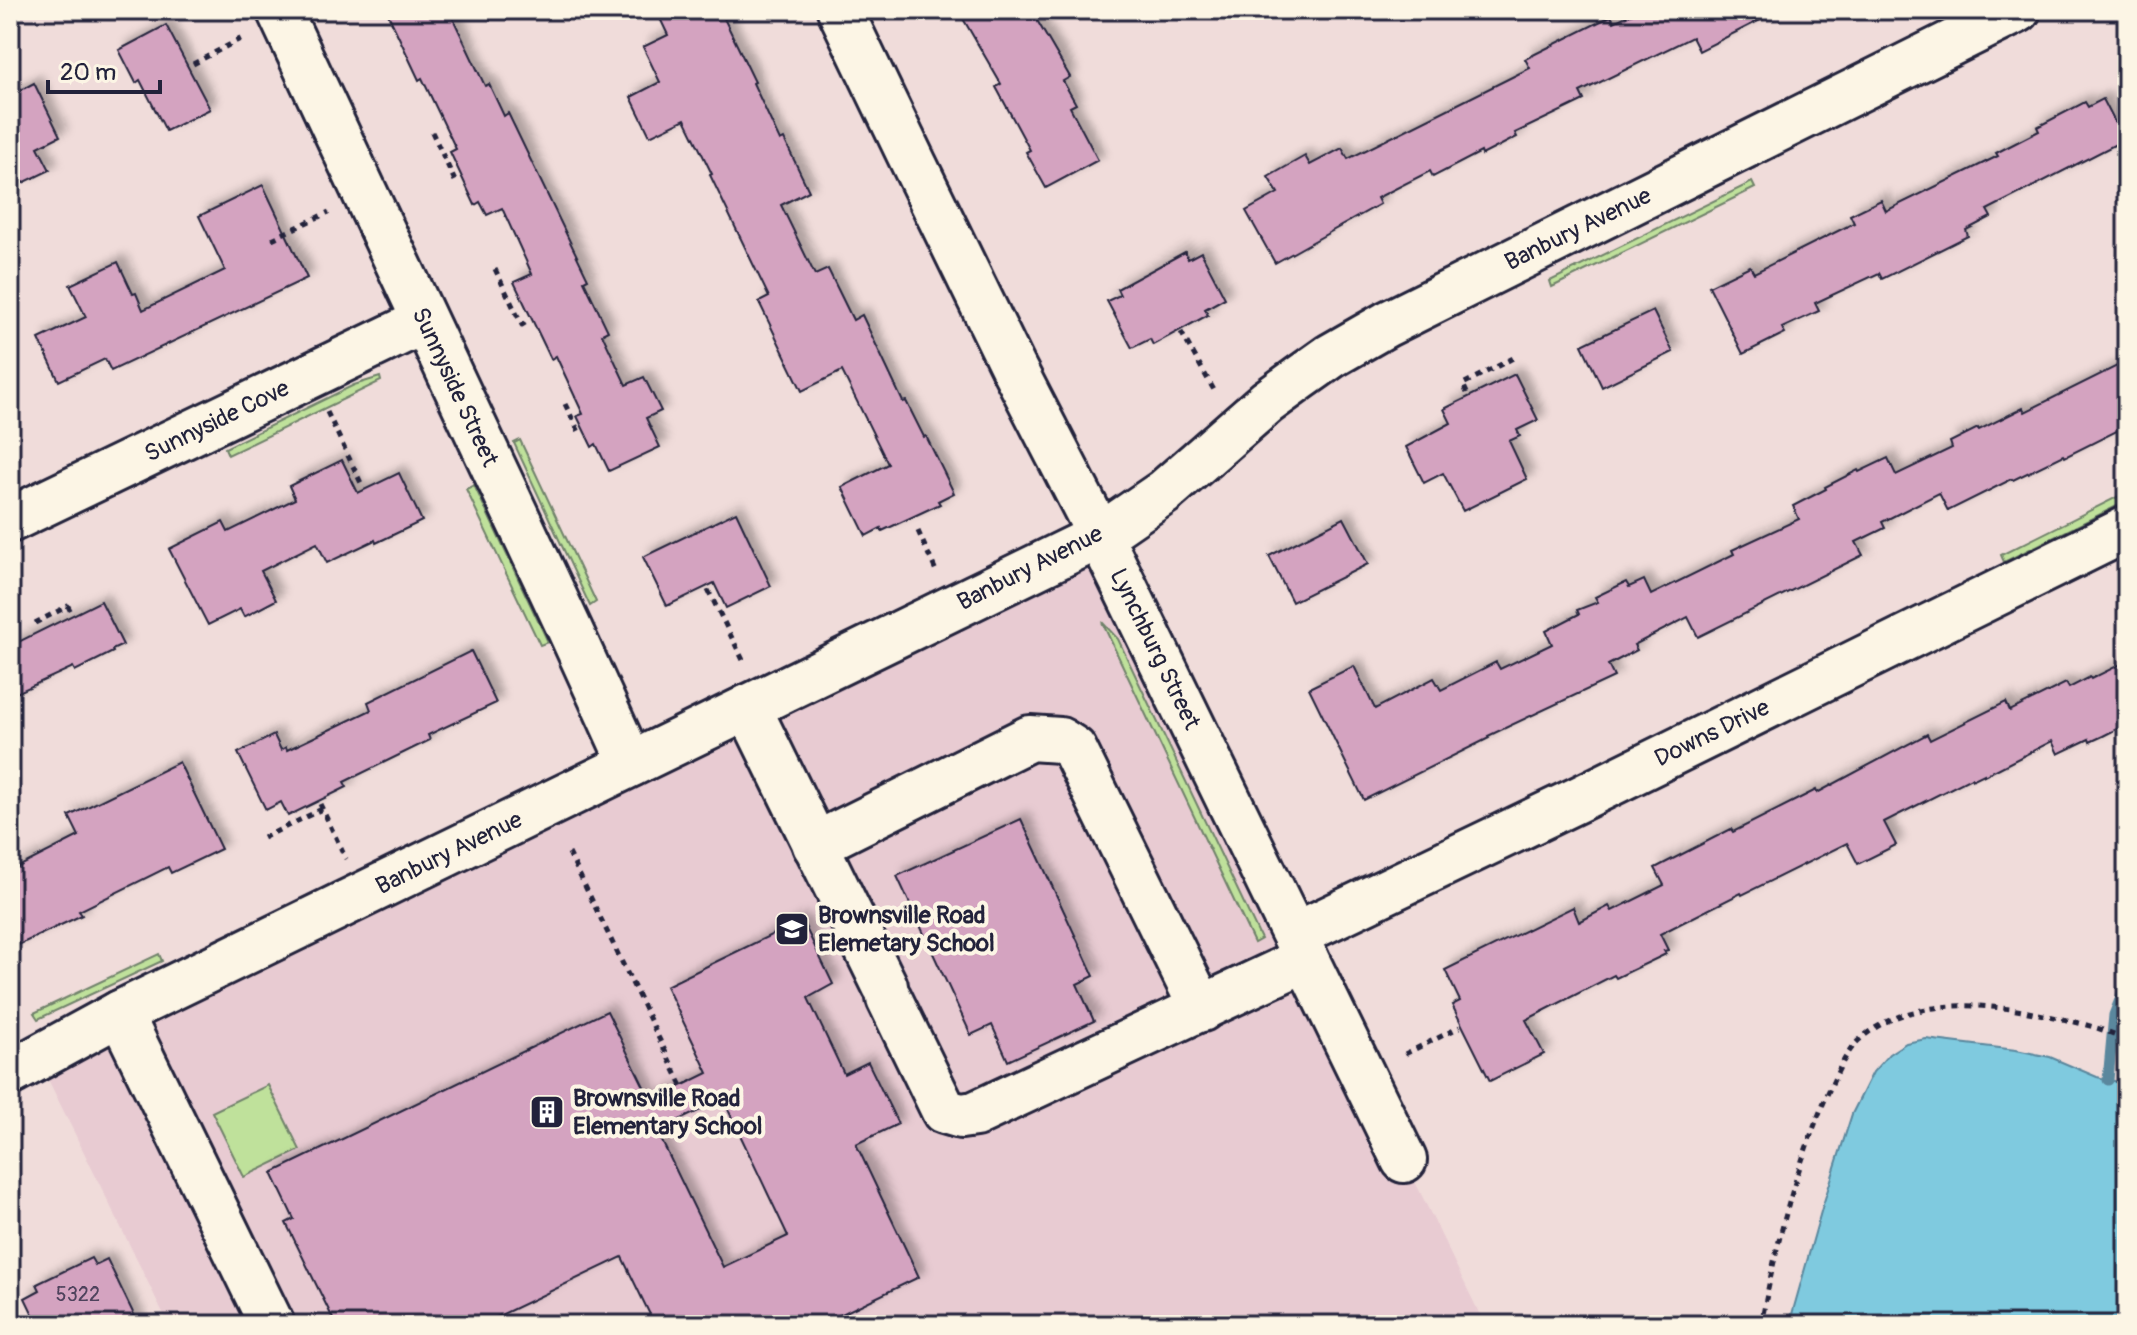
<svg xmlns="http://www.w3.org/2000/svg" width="2137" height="1335" font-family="Pangolin,sans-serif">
	<defs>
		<filter id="shadow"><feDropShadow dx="7" dy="-7" stdDeviation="4" flood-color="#0004"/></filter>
	</defs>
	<rect width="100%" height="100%" fill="#f0dcda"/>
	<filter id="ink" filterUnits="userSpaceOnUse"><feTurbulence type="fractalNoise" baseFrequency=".0125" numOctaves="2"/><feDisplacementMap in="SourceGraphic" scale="16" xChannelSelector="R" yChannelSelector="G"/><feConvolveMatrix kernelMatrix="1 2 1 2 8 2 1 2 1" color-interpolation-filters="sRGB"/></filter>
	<g filter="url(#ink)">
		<path fill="#e8cbd2" d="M1100,536l385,789h-1316l-131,-266z"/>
		<g fill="#bfe19b" stroke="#70826b" stroke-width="2">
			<path d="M1752,182l3,6 -203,99 -2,-6z"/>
			<path d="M380,377l1,4 -153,74 -3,-7 129,-63z"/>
			<path d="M520,440l76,162 -6,4 -76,-163z"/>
			<path d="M474,485l74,157 -8,3 -74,-156z"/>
			<path d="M2127,492v9l-123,61 -3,-7z"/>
			<path d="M1102,622l16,17 143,300 -7,4z"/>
			<path d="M159,954l3,7 -124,58 -4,-6z"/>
			<path d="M268,1085l32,65 -56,27 -32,-65z"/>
		</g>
		<path fill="#7fcadf" stroke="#5a879d" stroke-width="2" d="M1926,1039l90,11 34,7 47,20 21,5 9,6v237h-338l33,-117 30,-94 21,-42 16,-18 17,-11z"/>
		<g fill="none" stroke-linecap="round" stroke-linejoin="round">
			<path stroke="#5a879d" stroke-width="11" d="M2108,1080l6,-65 13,-33"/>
		</g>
		<g fill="#d4a3c0" stroke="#22223b" stroke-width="2" fill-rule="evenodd" filter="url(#shadow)">
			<path d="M386,10h63l36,76 4,-2 15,32 4,-3 80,166 -4,2 24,50 -6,3 24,51 18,-8 17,34 -15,7 14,29 -51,24 -13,-27 -4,3 -15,-31 6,-2 -27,-58 -5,3 -37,-77 18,-8 -30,-66 -15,7 -7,-13 -5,3 -25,-53 6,-3 -34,-71 -3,2z"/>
			<path d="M656,10h64l35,72 -2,1 27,58 4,-2 25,52 -28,14 34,70 13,-6 25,51 9,-5 41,87 3,-1 18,36 2,-1 28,57 -16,8 2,3 -58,27 -1,-3 -15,8 -24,-49 46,-23 -46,-93 -40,20 -43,-89 10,-5 -59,-122 2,-1 -27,-55 -35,17 -19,-39 29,-15 -17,-35 25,-12z"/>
			<path d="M958,10h73l39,67 -7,4 13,23 -6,3 28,53 -52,28 -20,-36 4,-2 -34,-63 5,-3z"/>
			<path d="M1639,10h141l-81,41 -7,-14 -112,55 4,8 -69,33 2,4 -35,18 -1,-3 -48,25 -3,-6 -53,27 3,6 -105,59 -29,-52 32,-18 -10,-16 37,-21 5,9 32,-17 6,11 182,-91 -5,-9 86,-43 3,6z"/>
			<path d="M166,25l44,84 -44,22 -26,-51 -4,3 -17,-33z"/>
			<path d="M34,83l26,53 -22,11 12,23 -29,14 -11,-22v-71l2,4z"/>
			<path d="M2103,99l21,41 -137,70 4,7 -25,13 2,6 -86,43 -3,-6 -64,30 4,8 -37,17 3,5 -42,21 -34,-68 41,-20 4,7 100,-50 -4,-8 31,-15 5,11 112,-55 -2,-3 43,-22 -2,-4 48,-25 3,5z"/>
			<path d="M263,185l44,93 -196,93 -6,-12 -46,22 -20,-42 47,-22 -16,-32 48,-23 15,32 3,-1 7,17 82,-40 -26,-54z"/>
			<path d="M1185,252l3,7 13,-7 24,46 -20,11 3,6 -55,30 -3,-6 -18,9 -25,-47 13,-6 -3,-6z"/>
			<path d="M1653,311l20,41 -71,35 -20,-42z"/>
			<path d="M2127,361v65l-62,31 -1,-2 -51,25 -1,-1 -64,32 -9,-18 -57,29 3,6 -29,14 7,13 -165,82 -10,-20 -54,28 3,5 -29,15 6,12 -126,59 1,2 -125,62 -55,-112 45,-22 21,43 59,-31 7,12 55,-28 4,7 52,-25 -6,-13 33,-17 -2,-4 21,-8 -3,-5 31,-15 3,5 15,-7 7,15 83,-41 -2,-4 67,-31 -6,-13 33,-17 -1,-2 33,-17 1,2 29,-14 8,17 56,-27 -2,-6 28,-14 1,2 44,-22 2,4z"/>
			<path d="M1515,374l23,46 -21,10 3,6 -11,5 18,38 -64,32 -20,-38 -19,10 -18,-36 45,-24 -7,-14z"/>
			<path d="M342,460l16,33 41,-20 23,48 -46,22 -1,-3 -48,23 -10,-20 -56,28 15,29 -32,17 -4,-8 -32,16 -39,-76 54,-27 5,10 67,-33 -6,-13z"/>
			<path d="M736,512l35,74 -45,22 -12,-25 -47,23 -24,-49z"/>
			<path d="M1344,518l24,46 -76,38 -23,-46z"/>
			<path d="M101,601l22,44 -11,5 1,2 -38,19 -2,-4 -63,29v-50z"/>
			<path d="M471,651l25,52 -68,32 2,5 -86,42 3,5 -59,29 -7,-14 -15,8 -28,-57 36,-18 7,15 5,-3 1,3 84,-40 -3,-8z"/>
			<path d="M2127,661v63l-24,12 -13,6 -1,-3 -31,15 -6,-13 -68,35v-2l-12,6 -1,-2 -87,44 12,23 -38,19 -11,-21 -105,52 -1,-2 -81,41 8,16 -4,1 2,3 -50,24 -2,-3 -88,45 18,34 -54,27 -38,-76 8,-4 -15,-31 128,-63 6,15 30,-16 3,5 52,-26 -9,-17 76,-39 2,3 83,-42 1,3 110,-59 3,6 76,-38 4,9 56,-28 3,5 21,-11 1,2z"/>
			<path d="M179,762l42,87 -50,24 -3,-6 -89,44 3,4 -72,34v-78l69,-35 -10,-20z"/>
			<path d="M1021,819l73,157 -17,8 17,37 -86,40 -16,-36 -21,10 -74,-159z"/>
			<path d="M802,920l31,64 -25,14 36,76 24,-12 30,62 -42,20 63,133 -100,48h-164l-33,-68 -142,68h-144l-50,-102 8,-4 -22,-46 335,-162 44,90 57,-28 -42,-87zM723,1099l65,137 -65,31 -66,-136z"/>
			<path d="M91,1258l4,7 12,-6 32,66h-101l-13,-27 15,-8 -3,-6z"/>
		</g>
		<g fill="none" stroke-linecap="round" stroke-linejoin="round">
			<g stroke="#22223b" stroke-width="50">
				<g id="minor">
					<path d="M279,10l291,620 61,134"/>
					<path d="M840,10l74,154 99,203 87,169 304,624"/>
					<path d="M10,520l414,-199"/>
					<path d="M748,707l137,279"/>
					<path d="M815,845l215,-107 30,2 14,9 128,260"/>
					<path d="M1295,935l282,-135 550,-271"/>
					<path d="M889,998l55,113 17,5 14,-2 331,-155"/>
					<path d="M120,1013l152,312"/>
					<path d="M10,1073l110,-60 980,-477 64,-44 103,-90 33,-24 31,-22 56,-32 631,-314"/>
				</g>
			</g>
			<g stroke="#22223b" stroke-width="5" stroke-dasharray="6 6" stroke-linecap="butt">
				<path d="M193,64l53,-28"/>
				<path d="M432,132l23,49 4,-2"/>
				<path d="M272,239l57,-27"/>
				<path d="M495,269l27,56 6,-4"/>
				<path d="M1181,332l33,58"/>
				<path d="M1467,393l-4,-9 54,-28"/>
				<path d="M565,404l14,28"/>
				<path d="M327,412l34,71"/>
				<path d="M918,531l18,40"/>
				<path d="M708,590l37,74"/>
				<path d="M35,623l33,-17 3,6"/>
				<path d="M320,804l26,55"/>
				<path d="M263,838l59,-29"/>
				<path d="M569,853l113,233"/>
				<path d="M1405,1054l55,-27"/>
				<path d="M1761,1325c15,-81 36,-164 70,-239 7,-15 16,-35 28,-46 40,-36 101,-38 151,-31 32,5 89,16 117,31"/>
			</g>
			<use href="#minor" stroke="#fcf5e5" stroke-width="44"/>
		</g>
	</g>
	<defs>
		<g id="school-square" transform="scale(1.8)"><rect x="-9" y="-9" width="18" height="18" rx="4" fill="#22223b" stroke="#fcf5e5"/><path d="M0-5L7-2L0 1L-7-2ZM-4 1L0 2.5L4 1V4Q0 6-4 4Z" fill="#fff"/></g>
		<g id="building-square" transform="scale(1.8)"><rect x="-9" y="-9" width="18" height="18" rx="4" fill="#22223b" stroke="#fcf5e5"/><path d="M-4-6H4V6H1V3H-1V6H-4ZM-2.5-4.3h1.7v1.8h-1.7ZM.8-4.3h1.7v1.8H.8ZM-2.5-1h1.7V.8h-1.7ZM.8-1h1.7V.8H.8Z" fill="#fff"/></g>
	</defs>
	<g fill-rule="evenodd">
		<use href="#school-square" x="792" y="929"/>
		<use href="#building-square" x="547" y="1112"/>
	</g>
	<g text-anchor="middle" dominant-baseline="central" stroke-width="8" stroke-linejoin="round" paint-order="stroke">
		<g font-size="20" fill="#4e425c">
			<text x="78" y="1294">5322</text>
		</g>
		<g font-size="24" fill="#22223b" stroke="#fcf5e5">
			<text transform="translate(1578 229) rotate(-26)">Banbury Avenue</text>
			<text transform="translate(455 387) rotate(65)">Sunnyside Street</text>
			<text transform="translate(217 421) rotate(-26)">Sunnyside Cove</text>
			<text transform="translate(1030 568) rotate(-27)">Banbury Avenue</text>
			<text transform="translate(1155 649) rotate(64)">Lynchburg Street</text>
			<text transform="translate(1712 733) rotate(-26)">Downs Drive</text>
			<text transform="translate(449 853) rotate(-26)">Banbury Avenue</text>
		</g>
		<g font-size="24" font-weight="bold" fill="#22223b" stroke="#fcf5e5" text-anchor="start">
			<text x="818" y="915">Brownsville Road<tspan x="818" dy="28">Elemetary School</tspan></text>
			<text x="573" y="1098">Brownsville Road<tspan x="573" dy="28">Elementary School</tspan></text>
		</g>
	</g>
	<rect width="2137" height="1335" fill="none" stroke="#fcf5e5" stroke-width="40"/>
	<rect x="20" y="20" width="2097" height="1295" fill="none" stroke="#22223b" stroke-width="3" filter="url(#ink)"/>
	<path d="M48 80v12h112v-12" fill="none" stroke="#22223b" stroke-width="4"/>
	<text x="60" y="80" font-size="24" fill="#22223b" stroke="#fcf5e5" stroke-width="6" paint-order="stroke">20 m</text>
</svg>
